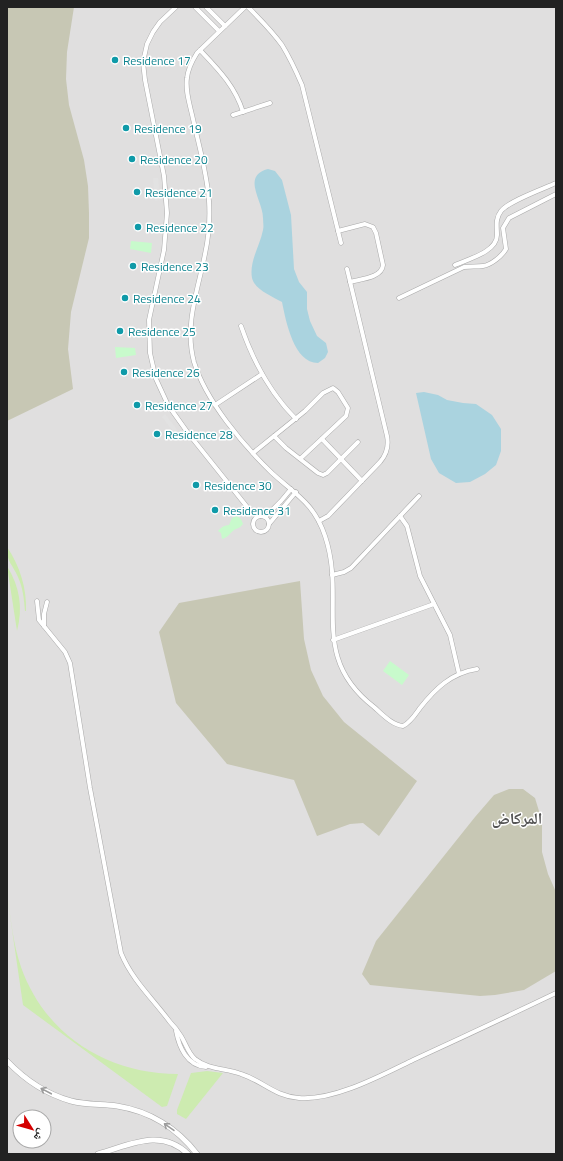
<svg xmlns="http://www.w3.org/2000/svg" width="563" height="1161" font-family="'Titillium Web','Noto Naskh Arabic',sans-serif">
	<rect width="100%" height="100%" fill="#f2efe9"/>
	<path fill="#e0dfdf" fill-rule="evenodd" d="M7,7h549v1147h-549zM20,1117h24v24h-24z"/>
	<g fill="#c7c7b4">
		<path d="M7,7h67l-7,45 -1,27 3,26 15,55 4,26 1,27v25l-18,74 -3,37 5,40 -66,32z"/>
		<path d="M300,581l4,58 7,31 12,26 21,26 73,59 -38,55 -16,-13 -13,1 -33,12 -23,-56 -67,-16 -51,-61 -17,-71 20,-29z"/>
		<path d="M509,789h14l12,9 7,23v31l6,22 8,18v79l-32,19 -29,5 -15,1 -110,-11 -8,-11 14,-33 99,-124 19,-22z"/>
	</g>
	<g fill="#cdebb0">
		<path d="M7,547c13,19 20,42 19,64h-1c-1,-12 -2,-23 -7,-34 -6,-14 -11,-14 -11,-30z"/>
		<path d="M7,566c13,21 16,42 10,65z"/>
		<path d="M7,895c4,24 6,49 14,72 24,68 86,107 157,107l-11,32 -5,1 -139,-102z"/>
		<path d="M207,1071l16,2 -37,46 -9,-5v-4l14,-37z"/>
	</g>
	<g fill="#c8facc">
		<path d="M131,241l21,2 -1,10 -21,-4z"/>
		<path d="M115,347l20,1 1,7 -20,3z"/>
		<path d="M237,516l4,3 2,5c-3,4 -5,4 -9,6 -5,4 -5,7 -12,9l-1,-6 -3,-2c3,-4 7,-6 11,-6l3,-7z"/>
		<path d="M390,661l19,14 -7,10 -19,-14z"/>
	</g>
	<g fill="#e2e2e2">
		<path d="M153,178h5l2,22 -5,1z"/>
		<path d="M165,414l14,18 -3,3 -14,-18z"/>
	</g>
	<g fill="#aad3df">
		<path d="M268,169l7,2 7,9 9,35 3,54 5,13 8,10v17l3,12 7,15 9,7 2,9 -3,6 -7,5c-24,0 -32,-41 -36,-61 -10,-6 -27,-12 -30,-24 -3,-17 8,-32 11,-48 1,-4 0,-8 0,-12 0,-17 -22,-42 5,-49z"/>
		<path d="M424,392l14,3 9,5 16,3 13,1 16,11 9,14v22l-5,14 -11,9 -15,8 -14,1 -17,-10 -8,-14 -15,-66z"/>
	</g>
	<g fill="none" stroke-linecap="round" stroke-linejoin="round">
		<g stroke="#a9a9a9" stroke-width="5">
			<g id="minor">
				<path d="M176,7l-16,15 -7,10 -6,12 -4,18 2,18 19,96 3,37 -3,37 -15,70 1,33 6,26 12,26 20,28 60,75 12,8"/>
				<path d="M195,7l24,24"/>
				<path d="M206,7l19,19"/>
				<path d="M245,7l-48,46c-5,8 -9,16 -10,25 -2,13 3,27 6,41 6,27 14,54 16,82 1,17 0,35 -4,53 -7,36 -21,71 -11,108 12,39 49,83 78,111 24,22 42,30 53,63 22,65 -17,120 49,171 8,7 18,18 29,19 7,-3 12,-11 17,-18 15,-19 31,-35 57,-39"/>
				<path d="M248,7c12,12 24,24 34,38 8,13 14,26 20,40l39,158"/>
				<path d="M200,50c18,19 35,36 43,62"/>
				<path d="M233,115l37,-12"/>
				<path d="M338,231l27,-7 8,3 3,6 7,32c-1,13 -23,14 -33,17"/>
				<path d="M455,265c13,-6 42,-13 42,-30 0,-9 -2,-16 4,-24 8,-10 42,-22 55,-28"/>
				<path d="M399,298l65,-31c7,-1 13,0 19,-1 8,-1 19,-10 23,-17l-3,-21 6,-10 47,-24"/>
				<path d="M241,326c12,35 29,67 55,93"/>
				<path d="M215,405l47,-31"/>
				<path d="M322,439l40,42"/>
				<path d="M253,453l21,-17"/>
				<path d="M300,459l46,-43 2,-8 -10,-16 -5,-4 -10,5 -18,18 -31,25 12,12 32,25 5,2 4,-2 31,-31"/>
				<path d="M400,516l7,10 13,50 30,59 9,39"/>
				<circle cx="261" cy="524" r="8"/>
				<path d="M265,517l16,-16 10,-12"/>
				<path d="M319,521l9,-5 52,-54c7,-8 9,-16 7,-26l-40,-167"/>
				<path d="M269,524l27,-32"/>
				<path d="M332,575l12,-3 7,-4 68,-72"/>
				<path d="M37,601l2,19 26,32 5,11 20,125 31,165c11,27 32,46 49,69 4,4 8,9 11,14 5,8 7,17 14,23 14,11 31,9 46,15 22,7 33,22 58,24 35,3 83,-23 114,-38 48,-22 95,-44 143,-67"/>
				<path d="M44,626v-12l3,-12"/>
				<path d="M333,640l101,-36"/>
				<path d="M176,1031c3,16 11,35 30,36"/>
			</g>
		</g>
		<g stroke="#a9a9a9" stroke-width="6">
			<g id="tertiary">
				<path d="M7,1061c18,19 39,33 64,40 15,4 31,3 46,5 32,5 60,22 80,48"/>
				<path d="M98,1154c30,-8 62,-27 90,0"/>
			</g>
		</g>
		<use href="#minor" stroke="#fff" stroke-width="4"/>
		<use href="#tertiary" stroke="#fff" stroke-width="5"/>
	</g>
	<defs><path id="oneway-shaft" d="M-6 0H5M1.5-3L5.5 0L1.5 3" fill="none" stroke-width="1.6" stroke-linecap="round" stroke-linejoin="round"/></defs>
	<g stroke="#9c9c9c">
		<use href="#oneway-shaft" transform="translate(46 1091) rotate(-152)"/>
		<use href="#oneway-shaft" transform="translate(169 1127) rotate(-145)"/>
	</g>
	<g fill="#0f9aa8" stroke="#fff" stroke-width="1.5">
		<circle cx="115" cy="60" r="4"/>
		<circle cx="126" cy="128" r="4"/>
		<circle cx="132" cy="159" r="4"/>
		<circle cx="137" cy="192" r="4"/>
		<circle cx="138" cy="227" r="4"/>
		<circle cx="133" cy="266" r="4"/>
		<circle cx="125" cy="298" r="4"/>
		<circle cx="120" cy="331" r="4"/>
		<circle cx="124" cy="372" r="4"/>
		<circle cx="137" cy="405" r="4"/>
		<circle cx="157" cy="434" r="4"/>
		<circle cx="196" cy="485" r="4"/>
		<circle cx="215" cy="510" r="4"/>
	</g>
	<g text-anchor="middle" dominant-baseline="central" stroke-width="3" stroke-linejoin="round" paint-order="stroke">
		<g font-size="12" fill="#0d838f" stroke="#fff" text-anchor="start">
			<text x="123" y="60">Residence 17</text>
			<text x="134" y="128">Residence 19</text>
			<text x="140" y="159">Residence 20</text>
			<text x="145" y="192">Residence 21</text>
			<text x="146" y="227">Residence 22</text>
			<text x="141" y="266">Residence 23</text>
			<text x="133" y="298">Residence 24</text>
			<text x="128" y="331">Residence 25</text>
			<text x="132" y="372">Residence 26</text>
			<text x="145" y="405">Residence 27</text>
			<text x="165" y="434">Residence 28</text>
			<text x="204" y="485">Residence 30</text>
			<text x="223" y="510">Residence 31</text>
		</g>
		<g font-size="16" font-weight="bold" fill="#555" stroke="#fff">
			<text x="517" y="818">المركاض</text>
		</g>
	</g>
	<rect width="563" height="1161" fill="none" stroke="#222222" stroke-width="16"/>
	<g transform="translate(32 1129) rotate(127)"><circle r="19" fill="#ffffff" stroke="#a7a7a7"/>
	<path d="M0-3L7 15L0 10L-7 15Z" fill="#d40000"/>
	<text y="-6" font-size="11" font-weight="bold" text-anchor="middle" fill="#222222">ش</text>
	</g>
</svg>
